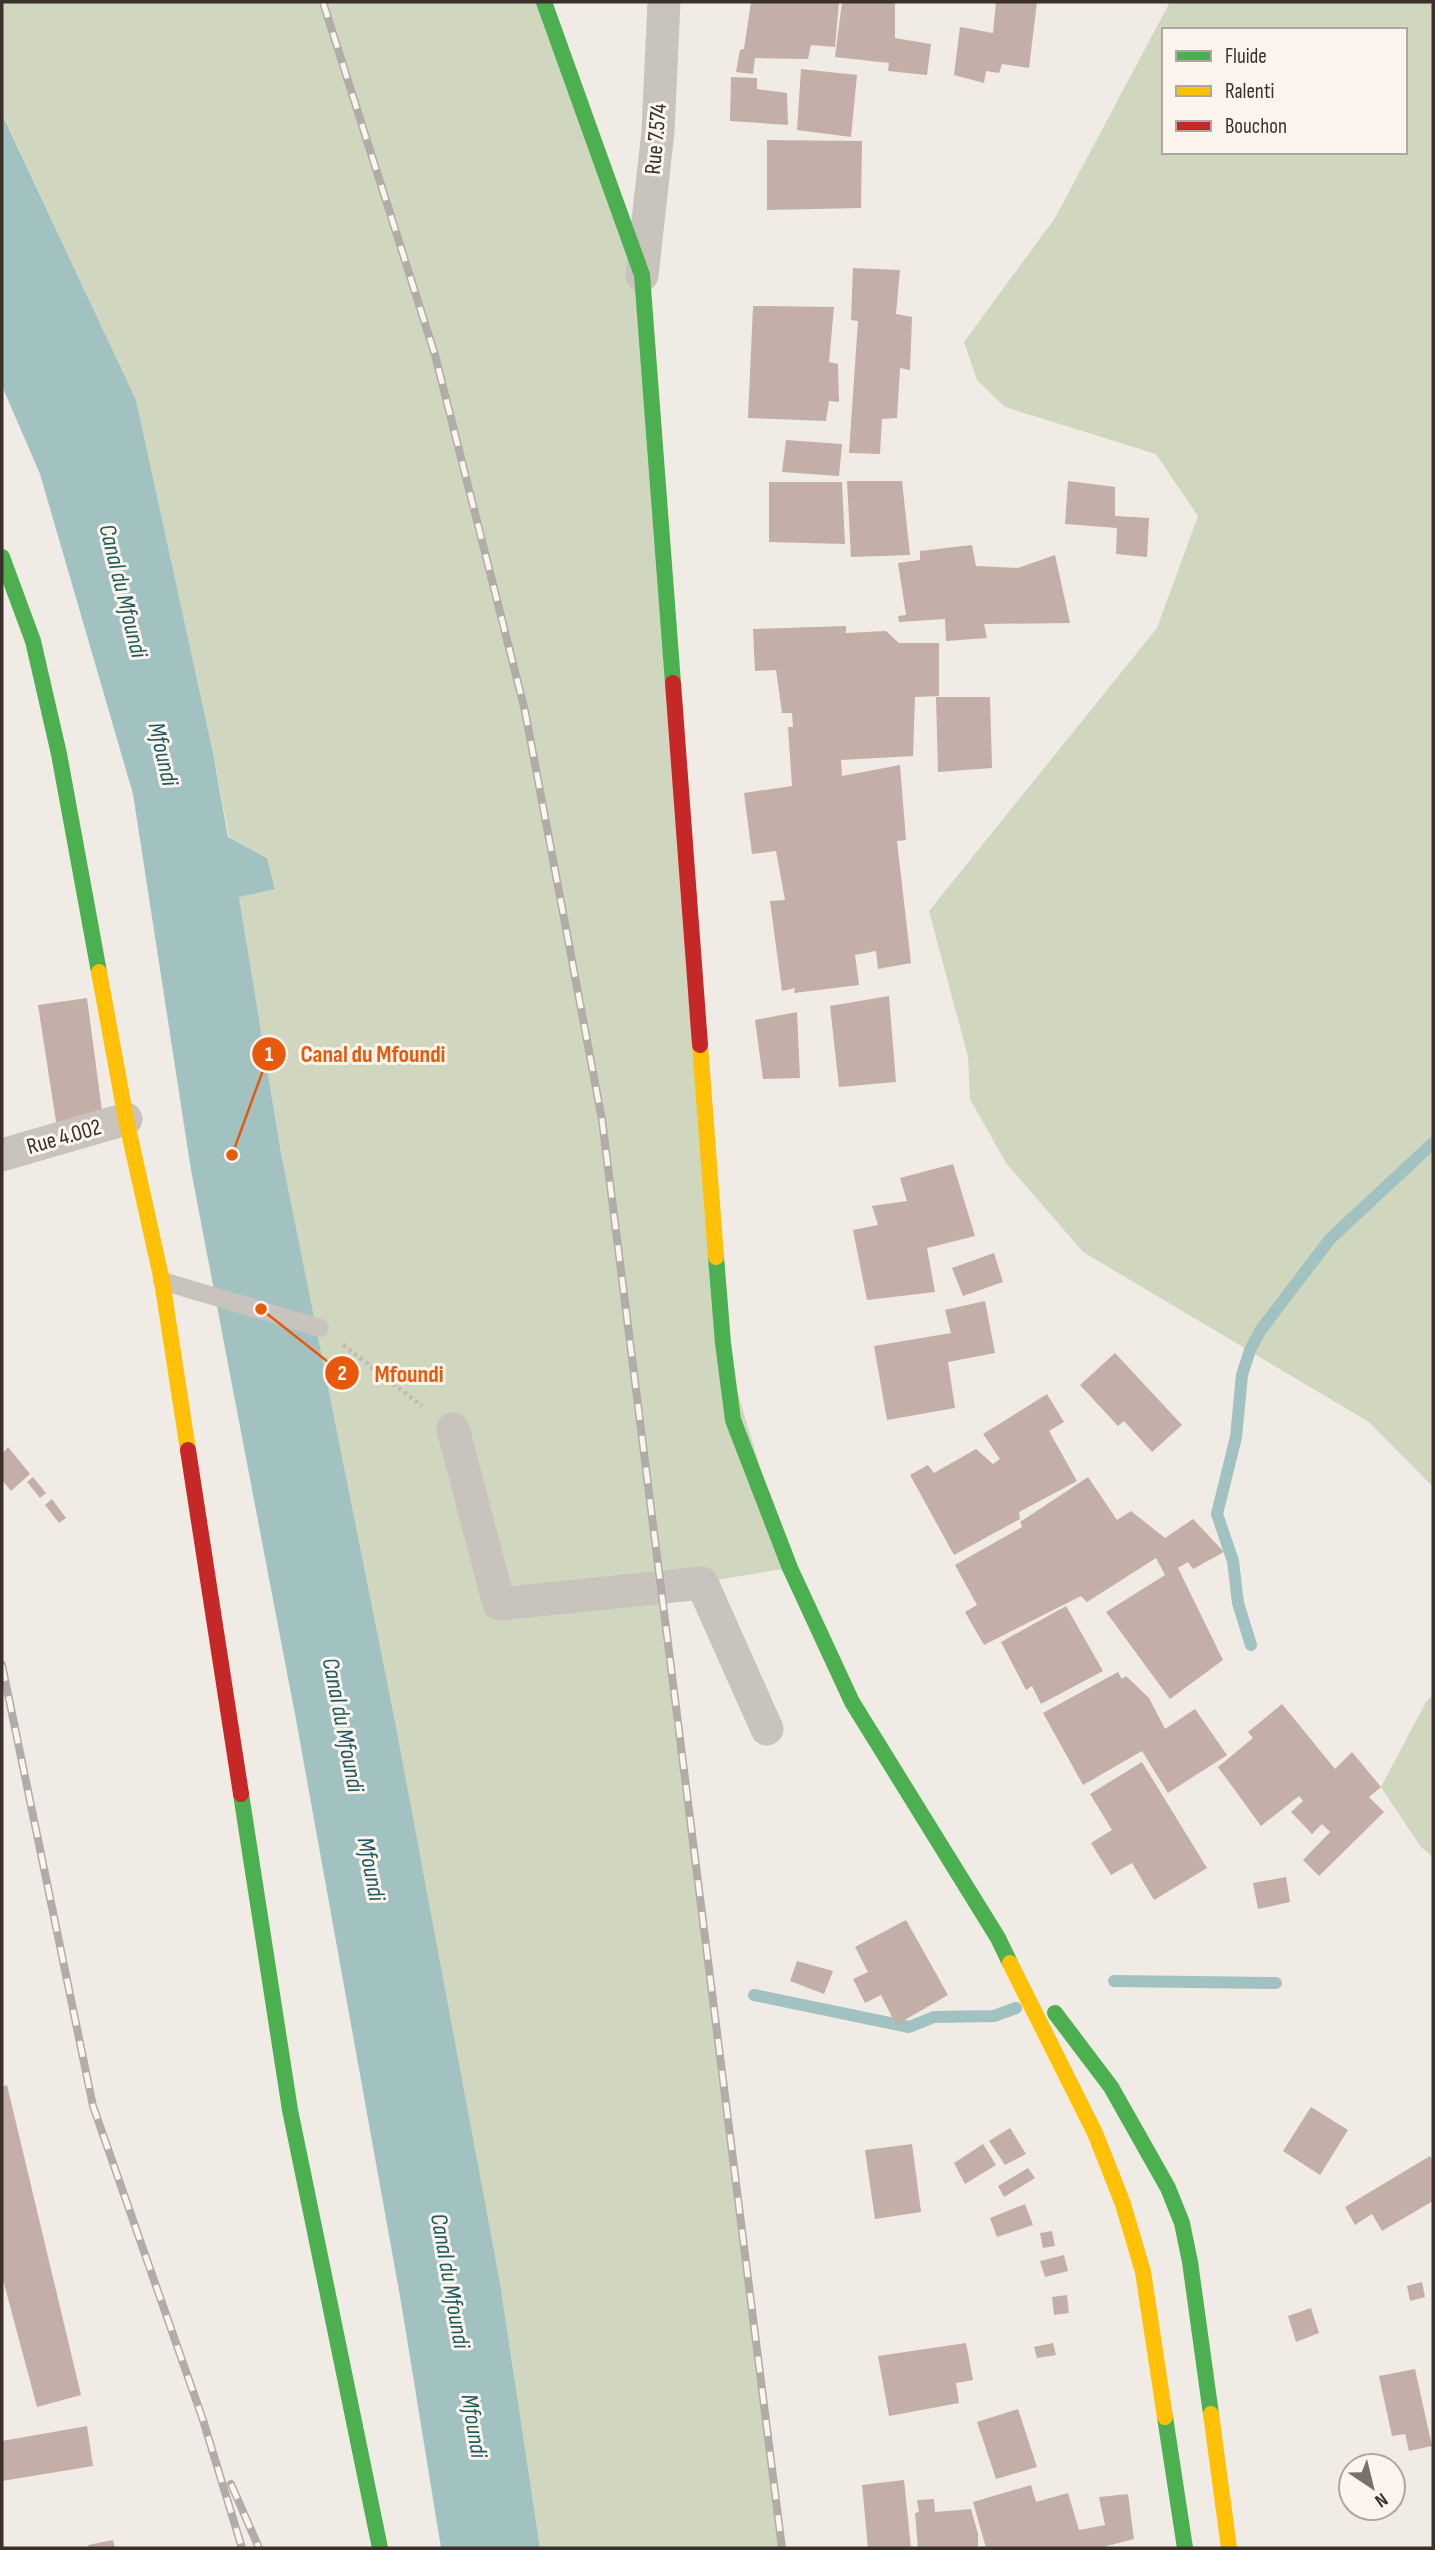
<svg xmlns="http://www.w3.org/2000/svg" width="1435" height="2550" font-family="'Sofia Sans Condensed',sans-serif">
	<rect width="100%" height="100%" fill="#f0ebe5"/>
	<g fill="#d1d6bf" fill-rule="evenodd">
		<path d="M2,2h542l98,273 81,1068 67,225 -129,21 121,959h-242l-40,-265 -219,-1130 -42,-256 36,-9 -8,-30 -38,-21 -17,-89 -76,-348 -134,-287z"/>
		<path d="M1170,2h263v1485l-64,-65 -286,-170 -77,-89 -36,-64 -2,-42 -39,-146 228,-283 41,-112 -42,-62 -151,-47 -28,-27 -13,-38 91,-124zM1164,30h241v122h-241z"/>
		<path d="M1433,1695v162l-12,-10 -40,-60 45,-85z"/>
	</g>
	<path fill="#a1c2c1" d="M2,114l134,286 76,348 16,89 39,21 8,31 -36,8 42,256 114,569 105,561 40,265h-99l-40,-246 -104,-577 -106,-555 -58,-376 -93,-320 -38,-88z"/>
	<g fill="none" stroke-linecap="round" stroke-linejoin="round">
		<g stroke="#a1c2c1" stroke-width="12">
			<path d="M1251,1645l-13,-42 -5,-42 -16,-47 19,-77 6,-62 8,-25 10,-19 70,-92 103,-96"/>
			<path d="M1114,1981l162,2"/>
			<path d="M754,1995l155,32 25,-10 60,-1 22,-8"/>
		</g>
	</g>
	<g fill="#c3afa7">
		<path d="M751,2h88l-4,45 -24,-2 -3,14 -53,-1 -2,16 -17,-2 4,-22 4,-1z"/>
		<path d="M842,2h53v36l36,6 -4,31 -39,-4 1,-8 -54,-6z"/>
		<path d="M996,2h41l-8,66 -27,-4 -3,9 -13,-2 -2,12 -30,-8 6,-48 33,6z"/>
		<path d="M801,69l56,6 -6,62 -54,-7z"/>
		<path d="M731,77l26,1v11l30,4 1,32 -58,-4z"/>
		<path d="M767,140l95,1 -1,67 -94,2z"/>
		<path d="M853,268l47,2 -4,44 16,3 -2,53 -10,-2 -3,50 -15,1 -2,35 -31,-1 9,-132 -7,-1z"/>
		<path d="M753,306l81,1 -5,55 9,2 1,38 -10,-1 -3,20 -78,-3z"/>
		<path d="M786,440l56,4 -3,32 -57,-4z"/>
		<path d="M847,481h55l8,74 -59,2z"/>
		<path d="M1068,481l47,6v29l34,2 -2,39 -31,-3 1,-26 -52,-4z"/>
		<path d="M769,482h73l3,62 -76,-2z"/>
		<path d="M972,545l4,21 42,2 37,-13 15,68 -86,1 3,14 -41,3 -1,-22 -46,3 -1,-6 8,-1 -8,-52 22,-3v-9z"/>
		<path d="M846,626v7l40,-2 13,12h40v53l-24,1 -2,59 -72,4 1,16 58,-11 6,75 -9,1 14,122 -33,6 -2,-18 -21,4 4,30 -65,8 1,-5 -13,3 -12,-90 15,-1 -9,-49 -24,3 -8,-61 48,-7 -4,-59h5l-1,-14h-10l-6,-43 -21,1 -2,-42z"/>
		<path d="M936,697h54l2,71 -54,4z"/>
		<path d="M889,996l7,86 -57,5 -9,-81z"/>
		<path d="M87,998l16,120 -46,10 -19,-123z"/>
		<path d="M797,1012l3,66 -37,1 -8,-59z"/>
		<path d="M953,1164l22,72 -48,12 8,44 -68,8 -14,-70 25,-5 -6,-19 35,-5 -7,-23z"/>
		<path d="M994,1253l9,29 -40,14 -11,-28z"/>
		<path d="M985,1301l10,52 -47,9 7,46 -68,12 -13,-74 77,-13 -6,-23z"/>
		<path d="M1115,1353l67,72 -30,27 -28,-31 -6,5 -38,-41z"/>
		<path d="M1047,1394l17,28 -15,9 28,50 -58,31 1,7 -66,36 -44,-80 18,-10 6,8 42,-24 17,15 7,-5 -17,-25z"/>
		<path d="M8,1447l22,27 -19,17 -9,-11v-26z"/>
		<path d="M33,1477l13,16 -6,5 -13,-16z"/>
		<path d="M1088,1477l29,43 14,-9 34,27 28,-19 31,33 -31,17 -5,-7 -10,6 45,92 -53,39 -64,-87 59,-37 -9,-17 -69,44 -6,-6 -97,49 -19,-33 12,-7 -22,-40 67,-38 -2,-5z"/>
		<path d="M52,1499l14,19 -7,5 -14,-18z"/>
		<path d="M1066,1606l37,65 -62,33 -9,-18 -6,4 -25,-48z"/>
		<path d="M1118,1672l4,7 4,-3 23,22 16,31 30,-20 32,46 -59,38 -26,-42 -59,34 -40,-72z"/>
		<path d="M1282,1704l53,65 17,-17 29,35 -12,10 15,15 -65,64 -16,-16 27,-28 -8,-8 -10,10 -21,-22 12,-11 -4,-5 -38,30 -43,-59 35,-29 -5,-6z"/>
		<path d="M1142,1762l65,106 -53,32 -22,-37 -21,12 -20,-32 21,-13 -22,-36z"/>
		<path d="M1286,1877l4,25 -32,7 -5,-26z"/>
		<path d="M906,1920l42,75 -52,30 -15,-30 -16,8 -12,-24 15,-7 -13,-25z"/>
		<path d="M797,1961l36,10 -9,23 -34,-13z"/>
		<path d="M7,2085l74,310 -44,12 -35,-131v-189z"/>
		<path d="M1311,2107l37,23 -28,45 -37,-24z"/>
		<path d="M1010,2128l16,26 -21,11 -16,-24z"/>
		<path d="M912,2144l9,68 -46,7 -10,-69z"/>
		<path d="M983,2144l13,21 -31,19 -11,-21z"/>
		<path d="M1430,2156l3,5v40l-51,30 -10,-17 -17,11 -10,-18z"/>
		<path d="M1028,2168l7,10 -31,19 -6,-11z"/>
		<path d="M1025,2204l8,21 -36,12 -7,-19z"/>
		<path d="M1052,2231l3,15 -12,2 -3,-15z"/>
		<path d="M1064,2255l4,16 -23,6 -5,-16z"/>
		<path d="M1422,2282l3,15 -15,4 -3,-15z"/>
		<path d="M1067,2295l2,18 -15,2 -2,-18z"/>
		<path d="M1311,2308l8,25 -23,9 -8,-26z"/>
		<path d="M966,2343l7,37 -17,3 3,20 -70,13 -11,-60z"/>
		<path d="M1053,2343l3,12 -19,3 -3,-11z"/>
		<path d="M1415,2369l17,77 -23,5 -4,-17 -13,2 -13,-60z"/>
		<path d="M1018,2409l19,58 -41,12 -19,-57z"/>
		<path d="M87,2426l6,40 -91,15v-40z"/>
		<path d="M904,2480l7,68h-43l-6,-63z"/>
		<path d="M1031,2485l5,17 32,-9 11,37 26,-5 -6,-28 29,-3 6,45 -35,9h-113l-13,-46z"/>
		<path d="M934,2499l1,13 36,-3 7,25v14h-60l-3,-35 4,-1 -2,-12z"/>
		<path d="M113,2540l2,8h-26l-1,-3z"/>
	</g>
	<g fill="none" stroke-linecap="round" stroke-linejoin="round">
		<path stroke="#c2bbb6" stroke-width="4.5" stroke-dasharray="3.5 3.5" stroke-linecap="butt" d="M343,1345l79,61"/>
		<path stroke="#c9c3be" stroke-width="18" d="M162,1281l158,47"/>
		<g stroke="#c9c3be" stroke-width="33">
			<path d="M642,275l16,-144 6,-129"/>
			<path d="M2,1155l124,-36"/>
			<path d="M453,1429l46,175 203,-21 65,146"/>
		</g>
		<g stroke="#4caf50" stroke-width="16">
			<path d="M544,2l98,273 31,408"/>
			<path d="M2,557l31,84 26,113 40,218"/>
			<path d="M716,1257l7,86 10,77 57,148 62,134 146,236 12,25"/>
			<path d="M241,1794l49,316 90,438"/>
			<path d="M1055,2013l56,74 57,101 14,35 8,39 21,152"/>
			<path d="M1165,2417l20,131"/>
		</g>
		<g stroke="#ffc107" stroke-width="16">
			<path d="M99,972l27,147 36,162 26,169"/>
			<path d="M700,1045l16,212"/>
			<path d="M1010,1963l85,170 28,71 20,68 22,145"/>
			<path d="M1211,2414l18,134"/>
		</g>
		<g stroke="#c62828" stroke-width="16">
			<path d="M673,683l27,362"/>
			<path d="M188,1450l53,344"/>
		</g>
		<g stroke="#b1aca8" stroke-width="8">
			<g id="rail">
				<path d="M323,2l112,353 90,356 77,409 180,1428"/>
				<path d="M2,1665l91,441 110,314 39,128"/>
				<path d="M231,2484l28,64"/>
			</g>
		</g>
		<use href="#rail" stroke="#fbf5ee" stroke-width="5" stroke-dasharray="16" stroke-linecap="butt"/>
	</g>
	<g text-anchor="middle" dominant-baseline="central" stroke-width="6" stroke-linejoin="round" paint-order="stroke">
		<g font-size="23" fill="#3b302b" stroke="#fbf5ee">
			<text transform="translate(656 139) rotate(-85)">Rue 7.574</text>
			<text transform="translate(64 1137) rotate(-16)">Rue 4.002</text>
		</g>
		<g font-size="24" font-style="italic" fill="#1f5a5e" stroke="#fbf5ee">
			<text transform="translate(123 591) rotate(76)">Canal du Mfoundi</text>
			<text transform="translate(163 754) rotate(77)">Mfoundi</text>
			<text transform="translate(343 1725) rotate(79)">Canal du Mfoundi</text>
			<text transform="translate(371 1869) rotate(79)">Mfoundi</text>
			<text transform="translate(450 2281) rotate(80)">Canal du Mfoundi</text>
			<text transform="translate(474 2426) rotate(81)">Mfoundi</text>
		</g>
	</g>
	<path fill="none" stroke="#e8590c" stroke-width="2.5" d="M232 1155L269 1054M261 1309L342 1373"/>
	<g fill="#e8590c" stroke="#fbf5ee" stroke-width="2.5">
		<circle cx="232" cy="1155" r="7"/>
		<circle cx="261" cy="1309" r="7"/>
		<circle cx="269" cy="1054" r="18"/>
		<circle cx="342" cy="1373" r="18"/>
	</g>
	<g font-size="21" text-anchor="middle" font-weight="bold" fill="#fff">
		<text x="269" y="1061">1</text>
		<text x="342" y="1380">2</text>
	</g>
	<g font-size="24" text-anchor="middle" font-weight="bold" fill="#e8590c" stroke="#fbf5ee" stroke-width="6" stroke-linejoin="round" paint-order="stroke">
		<text x="373" y="1062">Canal du Mfoundi</text>
		<text x="409" y="1382">Mfoundi</text>
	</g>
	<rect width="1435" height="2550" fill="none" stroke="#3b302b" stroke-width="7"/>
	<rect x="1162" y="28" width="245" height="126" fill="#fbf5ee" stroke="#aea6a0" stroke-width="2"/>
	<rect x="1176" y="51" width="35" height="10" fill="#4caf50" stroke="#aea6a0" stroke-width="2"/>
	<text x="1225" y="63" font-size="21" fill="#3b302b">Fluide</text>
	<rect x="1176" y="86" width="35" height="10" fill="#ffc107" stroke="#aea6a0" stroke-width="2"/>
	<text x="1225" y="98" font-size="21" fill="#3b302b">Ralenti</text>
	<rect x="1176" y="121" width="35" height="10" fill="#c62828" stroke="#aea6a0" stroke-width="2"/>
	<text x="1225" y="133" font-size="21" fill="#3b302b">Bouchon</text>
	<g transform="translate(1372 2487) rotate(145)"><circle r="33" fill="#fbf5ee" stroke="#aea6a0" stroke-width="2"/>
	<path d="M0-5L12 26L0 18L-12 26Z" fill="#7a716c"/>
	<text y="-10" font-size="19" font-weight="bold" text-anchor="middle" fill="#3b302b">N</text>
	</g>
</svg>
